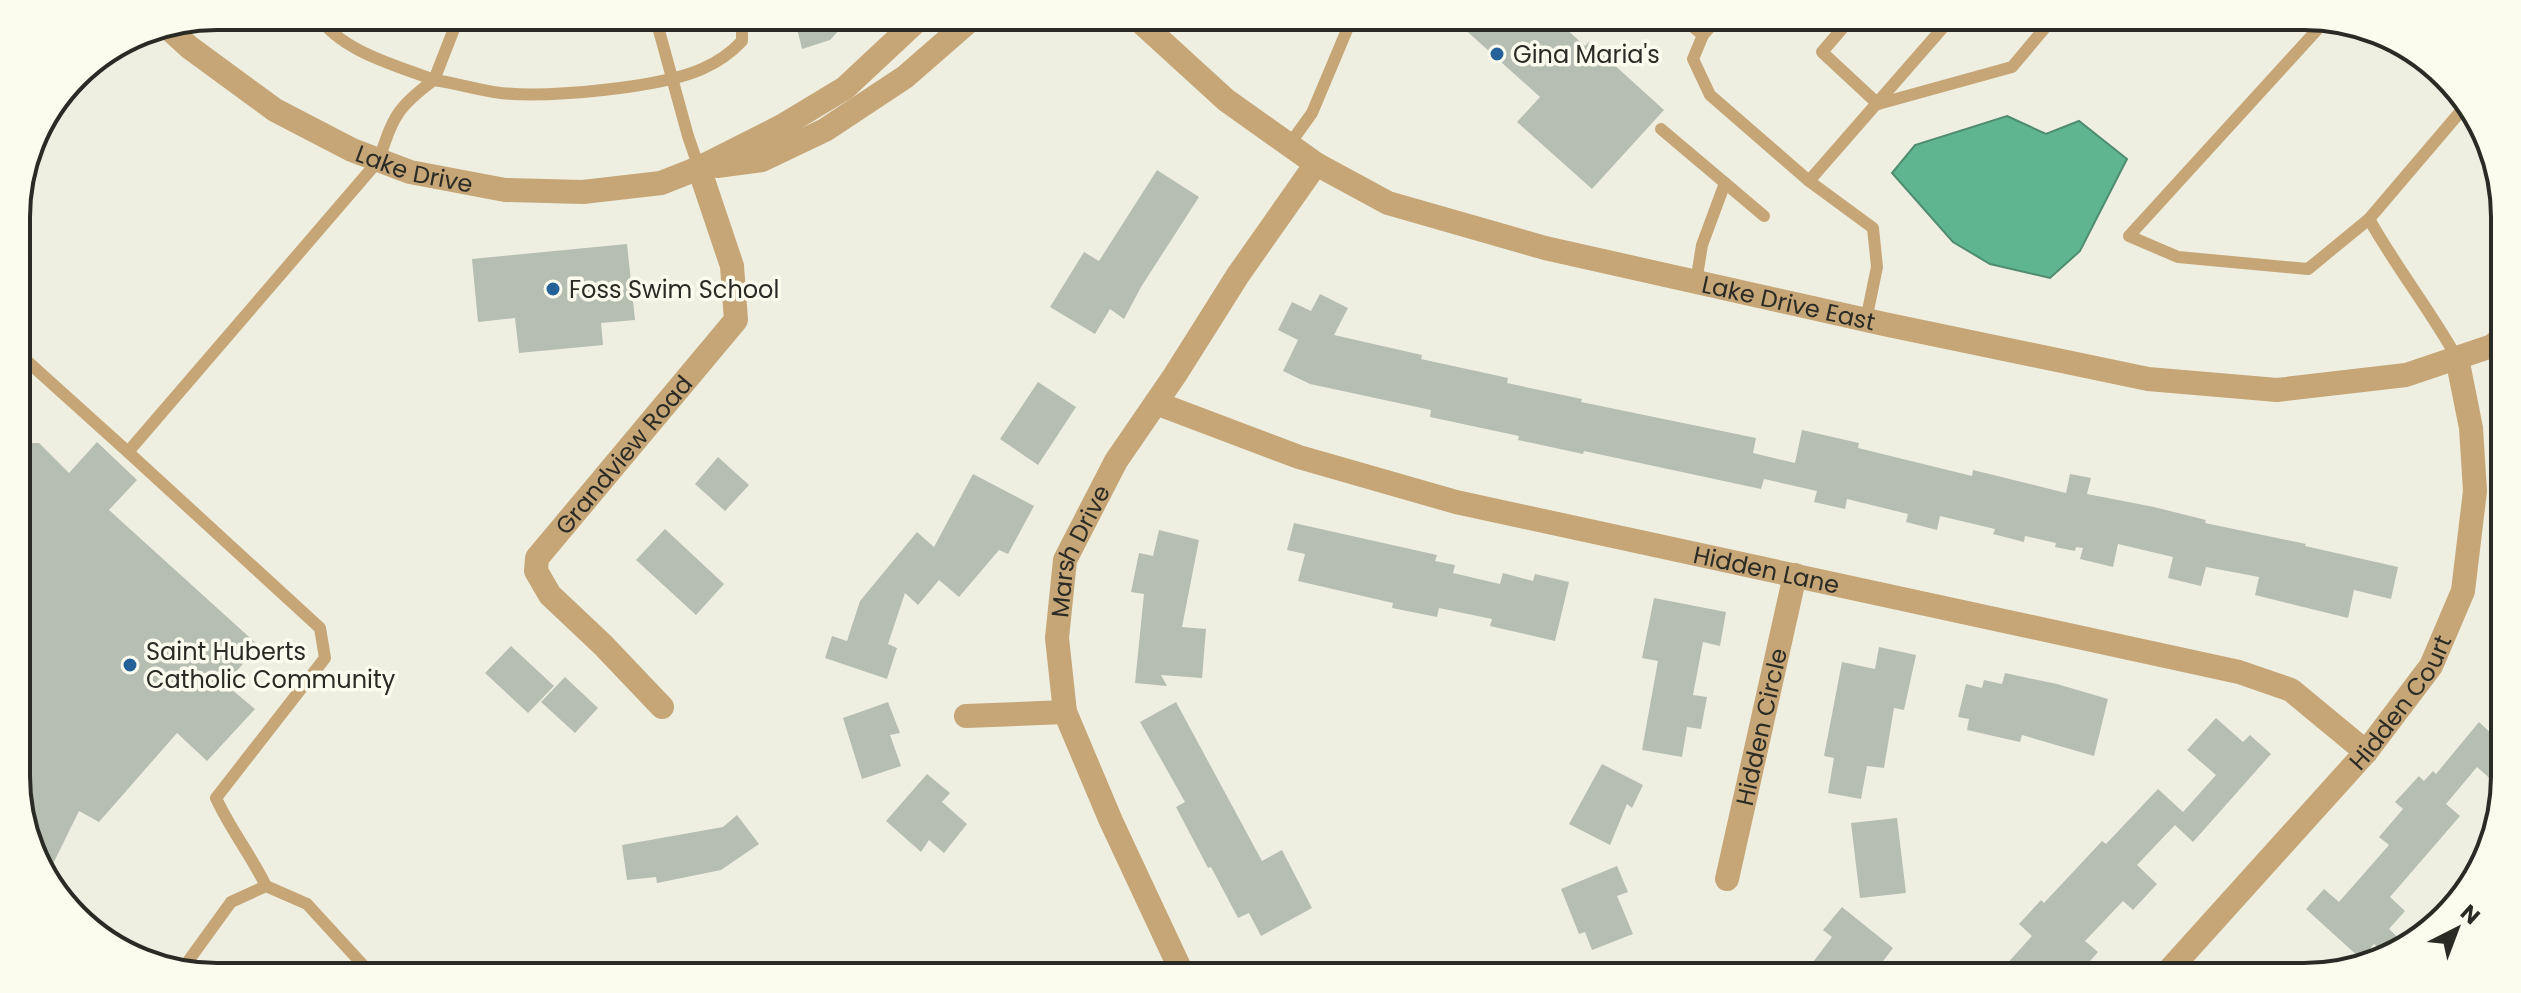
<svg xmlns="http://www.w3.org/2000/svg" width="2521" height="993" font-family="Poppins,sans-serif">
	<rect width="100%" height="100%" fill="#efefe1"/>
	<path fill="#5eb58f" stroke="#4f8c70" stroke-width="2" d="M2007,116l39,18 33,-13 48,38 -47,92 -30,27 -60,-14 -37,-22 -61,-69 23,-28z"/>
	<g fill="#b6beb2">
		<path d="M794,16h58l-22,24 -28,9z"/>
		<path d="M1450,16h102l33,30 4,-4 75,68 -72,79 -75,-67 23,-25z"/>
		<path d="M1157,170l42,27 -58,90 -17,32 -14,-10 -15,25 -45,-27 34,-55 15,9z"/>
		<path d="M627,244l8,76 -34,3 2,22 -84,8 -4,-35 -37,4 -6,-63z"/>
		<path d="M1320,294l28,14 -14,27 88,20 -1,4 87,19 -1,5 75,16 -1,3 175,36 -3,15 42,10 7,-33 57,13 -1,5 114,28 1,-6 93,23 4,-19 21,4 -4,16 67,13 52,13 -1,3 101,21 -1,2 93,21 -7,32 -37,-9 -6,28 -93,-23 4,-18 -53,-10 -5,19 -33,-8 5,-21 -55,-13 -5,23 -33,-8 3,-11 -7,-1 -1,4 -20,-4 1,-4 -31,-7 -1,6 -31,-8 2,-5 -55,-13 -3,14 -31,-8 2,-8 -61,-15 -2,10 -31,-7 3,-11 -53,-12 -3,10 -177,-38 -1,3 -65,-14 1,-4 -89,-19 1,-7 -121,-26 -27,-13 15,-31 -20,-10 14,-28 19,9z"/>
		<path d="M1038,382l38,25 -38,58 -38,-26z"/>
		<path d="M97,442l40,38 -28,30 150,136 -34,38 30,25 -48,52 -30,-28 -78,89 -20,-11 -31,63 -28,-59 -2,-372h21l30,30z"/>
		<path d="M718,457l31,28 -24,26 -30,-27z"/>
		<path d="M973,474l61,32 -26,48 -9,-4 -40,47 -20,-17 -21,25 -13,-12 -17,51 9,4 -10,31 -62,-21 7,-22 15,5 13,-40 57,-69 17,15z"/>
		<path d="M1294,523l143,32 -2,6 20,4 -2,8 47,11 3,-11 30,8 2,-7 34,8 -14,59 -65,-15 2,-7 -53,-11 -2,9 -45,-9 1,-5 -95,-22 7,-27 -18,-4z"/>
		<path d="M665,529l59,55 -28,31 -60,-55z"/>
		<path d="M1159,530l40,10 -17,87 24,2 -4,49 -41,-3 6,11 -32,-3 9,-89 -13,-2 8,-39 14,3z"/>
		<path d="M1654,598l72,14 -6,34 -17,-4 -10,53 14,2 -6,32 -14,-2 -5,30 -40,-7 16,-89 -16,-3z"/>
		<path d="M511,646l43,40 -26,27 -43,-40z"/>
		<path d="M1879,647l37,8 -12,55 -10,-2 -10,60 -17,-2 -6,33 -33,-6 6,-35 -10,-2 18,-94 33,7z"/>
		<path d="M2005,673l52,11 51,15 -14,57 -72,-21 -2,7 -53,-12 2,-11 -11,-2 8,-33 16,4 2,-8 18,4z"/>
		<path d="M565,677l33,31 -23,25 -34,-31z"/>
		<path d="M888,702l12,31 -10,2 11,31 -39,13 -19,-61z"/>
		<path d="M1176,702l86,159 20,-11 30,58 -51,28 -12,-23 -11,5 -27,-51 -3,1 -32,-61 9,-5 -45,-80z"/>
		<path d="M2216,718l27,24 7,-7 21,19 -78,88 -18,-17 -38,40 20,19 -24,26 -10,-9 -38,40 13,11 -22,25h-6l-15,-14 -13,14h-47l37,-41 -13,-12 22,-24 3,3 58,-62 4,3 52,-55 25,23 33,-37 -29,-25z"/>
		<path d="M2479,722l17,16 -1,45 -18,-16 -31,37 14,12 -70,81 15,14 -16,18 16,15 -22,8 -9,-8 -13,15 -55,-50 18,-20 15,13 50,-57 -10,-8 24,-28 -8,-7 24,-26 5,5 9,-10 3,3z"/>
		<path d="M1602,764l41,21 -11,23 -5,-4 -17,41 -41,-21z"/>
		<path d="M927,774l23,19 -8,9 25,22 -23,29 -15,-13 -8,12 -35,-31z"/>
		<path d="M737,815l22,29 -38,26 -64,13 -1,-6 -29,3 -5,-35 101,-18z"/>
		<path d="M1897,818l9,75 -46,5 -9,-75z"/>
		<path d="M1617,866l11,26 -11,4 16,38 -41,16 -7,-18 -6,2 -18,-45z"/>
		<path d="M1842,907l51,41 -22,29h-47l-14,-11 22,-29 -9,-7z"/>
	</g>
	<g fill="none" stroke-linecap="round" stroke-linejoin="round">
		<g stroke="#c6a677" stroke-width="12">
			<path d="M318,16c24,36 78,49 116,64l25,-64"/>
			<path d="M655,16l33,120 11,32"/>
			<path d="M1680,16l23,19"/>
			<path d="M1720,16l-17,19 -10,24 17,36 99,86 64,47 4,39 -11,53"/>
			<path d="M1853,16l-31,36 56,52"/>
			<path d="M2326,20l-197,216 49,21 130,12 61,-50 92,-108 3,-16"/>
			<path d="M1878,104l134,-37 43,-51"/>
			<path d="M1661,129l64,54 -23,62 -6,37"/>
			<path d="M1289,145l23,-32 37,-88 1,-9"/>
			<path d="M1809,181l144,-165"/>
			<path d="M1725,183l39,33"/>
			<path d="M2369,219c27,48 61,91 88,139"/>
			<path d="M17,352l111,100 251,-292c14,-43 18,-53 55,-80 22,3 44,10 67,13 47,5 158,-5 201,-24 16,-7 28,-15 40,-28v-25"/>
			<path d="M128,452l192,176 5,30 -109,140c14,31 35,57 50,88"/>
			<path d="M181,971l50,-69 35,-16 41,18 67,73"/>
		</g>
		<g stroke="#c6a677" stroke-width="24">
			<path id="s1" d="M1156,403l143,54 157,45 783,170 52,18 75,62"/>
			<path id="s2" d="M662,707l-59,-62 -53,-50 -14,-24 1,-13 199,-238 -4,-54 -33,-98"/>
			<path d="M966,716l99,-4"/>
			<path id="s3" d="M1727,879l68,-304"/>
			<path id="s4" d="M1184,977l-73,-156 -46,-109 -8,-74 8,-78 51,-99 59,-86 63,-100 78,-111"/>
			<path id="s5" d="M2163,977l203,-225 65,-86 32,-75 12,-100 -4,-63 -14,-70"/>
		</g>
		<g stroke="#c6a677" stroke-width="24">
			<path id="s6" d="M1134,16l92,84 90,64 72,39 157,45 339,76 264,55 129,11 129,-15 86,-29 9,-7"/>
			<path id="s7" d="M166,26l23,21 86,63 77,40 58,22 95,18 78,2 78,-9 38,-15 83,-42 63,-38 77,-72"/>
			<path d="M717,166l45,-6 63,-30 80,-53 70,-61"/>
		</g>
	</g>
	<g fill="#256299" stroke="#fcfcee" stroke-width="3">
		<circle cx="1497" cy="54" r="8"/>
		<circle cx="553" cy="289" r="8"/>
		<circle cx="130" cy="665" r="8"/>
	</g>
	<g text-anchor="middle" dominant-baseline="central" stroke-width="7" stroke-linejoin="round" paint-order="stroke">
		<g font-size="24" fill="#2b2b26" stroke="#fcfcee" text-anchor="start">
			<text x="1513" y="54">Gina Maria's</text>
			<text x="569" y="289">Foss Swim School</text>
			<text x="146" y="651">Saint Huberts<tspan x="146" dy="28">Catholic Community</tspan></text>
		</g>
		<g font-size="24" fill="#2b2b26" stroke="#fcfcee">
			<text stroke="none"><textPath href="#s7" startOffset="290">Lake Drive</textPath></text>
			<text stroke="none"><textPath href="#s6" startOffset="730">Lake Drive East</textPath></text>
			<text stroke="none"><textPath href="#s2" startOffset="334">Grandview Road</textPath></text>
			<text stroke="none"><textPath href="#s4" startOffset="456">Marsh Drive</textPath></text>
			<text stroke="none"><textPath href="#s1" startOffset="634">Hidden Lane</textPath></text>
			<text stroke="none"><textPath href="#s5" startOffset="364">Hidden Court</textPath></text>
			<text stroke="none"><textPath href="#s3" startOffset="156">Hidden Circle</textPath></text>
		</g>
	</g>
	<path d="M0 0H2521V993H0ZM217 30H2304A187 187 0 0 1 2491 217V776A187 187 0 0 1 2304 963H217A187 187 0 0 1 30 776V217A187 187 0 0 1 217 30Z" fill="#fcfcee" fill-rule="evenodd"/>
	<path fill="none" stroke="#2b2b26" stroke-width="4" d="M217 30H2304A187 187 0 0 1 2491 217V776A187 187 0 0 1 2304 963H217A187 187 0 0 1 30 776V217A187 187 0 0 1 217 30Z"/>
	<g transform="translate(2457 929) rotate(42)" stroke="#fcfcee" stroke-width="6" paint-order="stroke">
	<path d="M0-6L14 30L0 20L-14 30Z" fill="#2b2b26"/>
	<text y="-12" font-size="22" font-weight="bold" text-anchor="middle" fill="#2b2b26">N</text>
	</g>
</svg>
